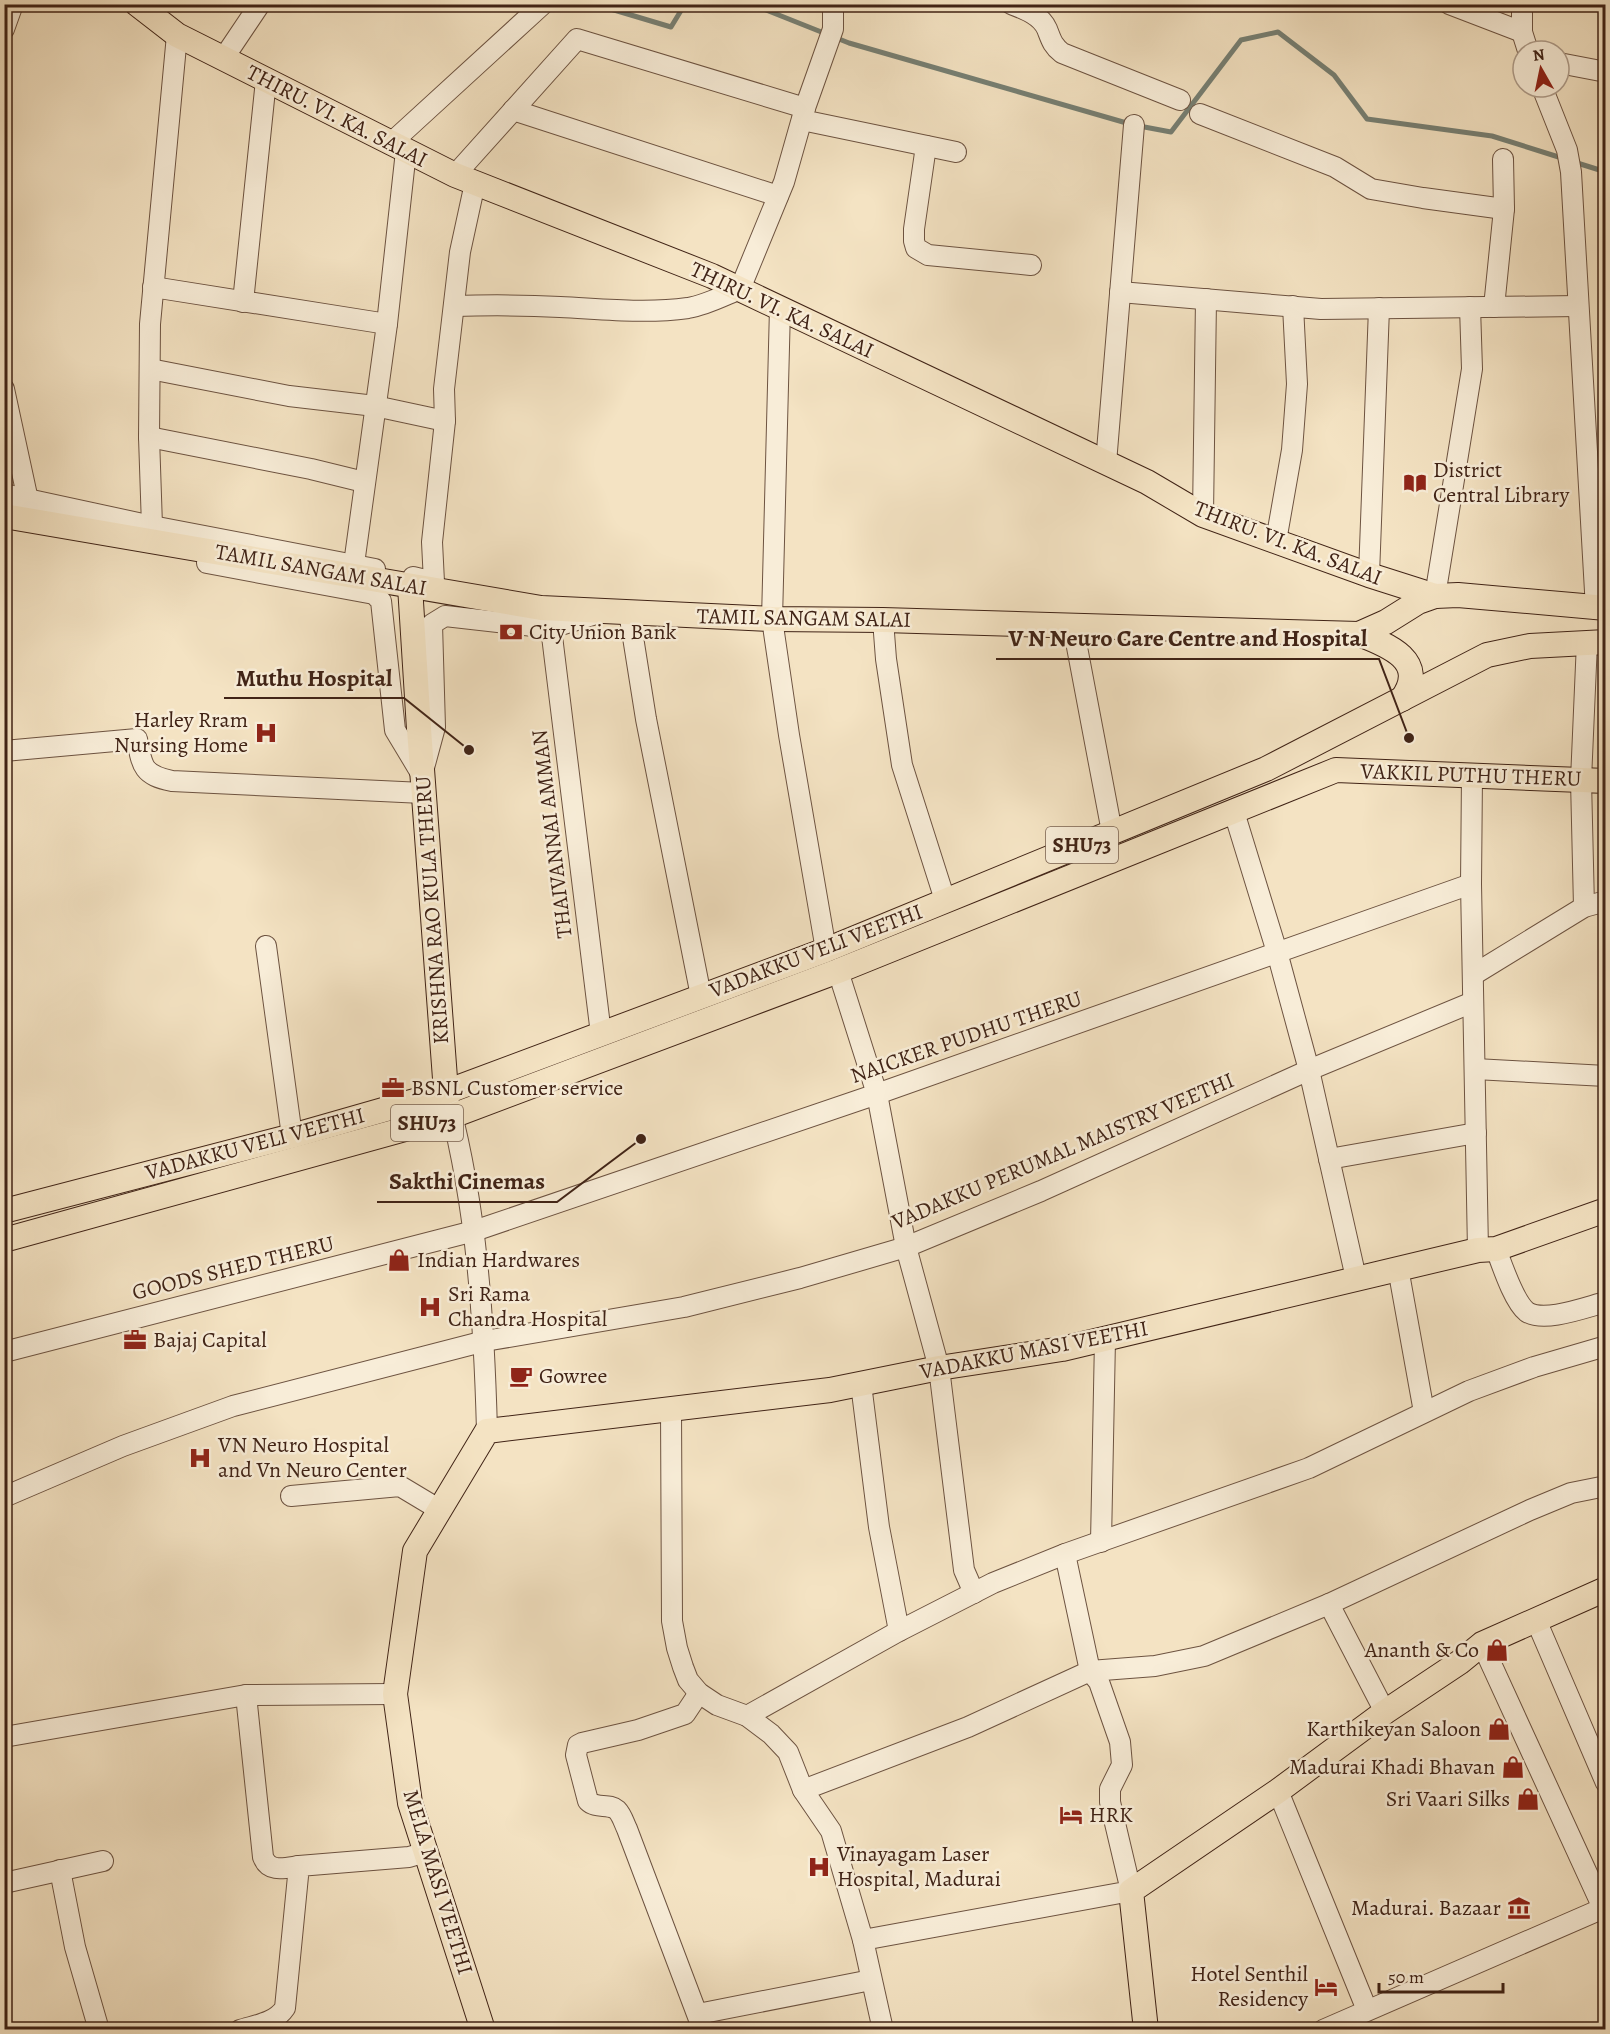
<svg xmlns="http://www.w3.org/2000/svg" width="1610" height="2034" font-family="Alegreya,serif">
	<rect width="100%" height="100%" fill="#f4e3c3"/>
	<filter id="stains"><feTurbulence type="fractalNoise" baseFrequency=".00333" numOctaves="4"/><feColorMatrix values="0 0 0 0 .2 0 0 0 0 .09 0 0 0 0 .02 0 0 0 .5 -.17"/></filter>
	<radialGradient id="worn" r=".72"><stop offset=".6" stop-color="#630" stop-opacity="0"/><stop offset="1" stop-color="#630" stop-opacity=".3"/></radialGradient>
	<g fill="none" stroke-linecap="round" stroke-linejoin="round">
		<g stroke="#778074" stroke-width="5">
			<path d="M594,4l77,23 14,-23"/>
			<path d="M751,4l98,39 281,81"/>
			<path d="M1139,126l32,6 70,-92 37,-8 56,43 33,44 125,17 73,23"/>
			<path d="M1574,162l32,10"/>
		</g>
		<g stroke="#6d5341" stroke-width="22">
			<g id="minor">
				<path d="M1011,4c13,5 30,11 36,25 4,10 5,16 15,24l118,47"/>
				<path d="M1449,4l73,28"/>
				<path d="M1522,4v28l6,19"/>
				<path d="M4,29l9,-25"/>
				<path d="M223,59l37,-55"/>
				<path d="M1559,63l47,9"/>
				<path d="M1542,87l25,63 4,22 25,437"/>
				<path d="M513,110l265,86"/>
				<path d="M1200,114l135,53 36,22 52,9 81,11"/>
				<path d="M802,120l154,32"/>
				<path d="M390,144l153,-140"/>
				<path d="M926,146l-12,83v12l2,7 12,7 103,10"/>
				<path d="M455,175l122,-136 228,69"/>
				<path d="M153,287l234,37"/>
				<path d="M1120,292l201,17 257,-3"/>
				<path d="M243,302l23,-222"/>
				<path d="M454,306c35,-1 70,-1 106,1 42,2 86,7 128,1 18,-3 35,-12 52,-19l44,-107 21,-74 28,-79v-25"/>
				<path d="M1494,307l10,-98 -1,-50"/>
				<path d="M780,308l-8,311 17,116 37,215"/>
				<path d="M150,369l139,27 86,10 70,15"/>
				<path d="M4,389l24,111"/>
				<path d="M149,437l162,32 53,13"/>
				<path d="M1106,463l28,-338"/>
				<path d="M4,494l148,32 223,43"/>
				<path d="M1203,515l3,-216"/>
				<path d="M152,526l-3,-89 1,-113 27,-289"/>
				<path d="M1276,541l16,-91 5,-66 -4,-78"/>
				<path d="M207,563l167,31 7,7 14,129 27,45 13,-48 -3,-103 13,-8 106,12 45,-14"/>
				<path d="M354,564l33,-240 19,-173"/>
				<path d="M1369,575l10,-267"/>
				<path d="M413,577l21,5 -2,-40 13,-121 -1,-32 16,-137 15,-69"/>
				<path d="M1435,596l37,-227 -2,-62"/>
				<path d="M629,612l17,107 55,277"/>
				<path d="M883,620l3,39 16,106 43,135"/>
				<path d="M1073,626l39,206"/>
				<path d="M551,628l50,406"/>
				<path d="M4,751l133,-12c5,28 6,36 35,42l251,12"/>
				<path d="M1472,775l-1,109 7,366"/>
				<path d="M1234,812l43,140 32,118 47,208"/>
				<path d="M1584,907l-3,-127 6,-138"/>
				<path d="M266,946l26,190"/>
				<path d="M838,971l39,123 29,153 33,121 25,202 10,23"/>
				<path d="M1473,975l111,-68 22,-6"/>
				<path d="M1475,1069l131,7"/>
				<path d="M449,1103c28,107 35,217 38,328"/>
				<path d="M1329,1159l147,-26"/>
				<path d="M1496,1249c6,16 18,53 31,63 18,11 59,-5 79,-10"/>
				<path d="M1398,1268l26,144"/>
				<path d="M4,1352l470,-121 403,-137 594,-210"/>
				<path d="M861,1384l18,143 20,104"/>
				<path d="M671,1409l1,212 5,27 6,19 5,13 11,13 18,12 30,11 24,18 17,18 15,38 28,41 32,109 268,-49 -21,-89v-13l12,-24 -2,-23 -21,-60 -9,-11 -25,-117"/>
				<path d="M291,1496l109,-10 40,24"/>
				<path d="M4,1497l119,-51 110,-40 252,-65 199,-34 116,-29 106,-31 135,-56 268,-121 164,-68"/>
				<path d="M1101,1542l4,-203"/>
				<path d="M1329,1604l56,108"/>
				<path d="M1536,1620l70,163"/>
				<path d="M1482,1644l121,264"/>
				<path d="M699,1693l-14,21 -47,16 -56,13 -4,2 -2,10 12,46c8,8 21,2 29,9 5,5 7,13 10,19l76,201"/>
				<path d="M246,1695l17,162c6,16 22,11 36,9"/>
				<path d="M747,1716l152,-85 94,-48 72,-29 244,-86 160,-77 65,-24 72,-21"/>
				<path d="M4,1737l242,-42 149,-1"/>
				<path d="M803,1790l165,-63 122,-56 65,-5 49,-10 125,-52 201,-94 41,-17 35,-7"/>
				<path d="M1278,1791l89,219"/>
				<path d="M60,1870l15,77 24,83"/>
				<path d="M4,1883l99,-22"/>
				<path d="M863,1940l20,90"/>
				<path d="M698,2014l173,-34"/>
				<path d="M240,2030c16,-5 35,-7 45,-22l14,-142 110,-9 17,-5"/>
				<path d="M1323,2030l283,-123"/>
			</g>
		</g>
		<g stroke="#402316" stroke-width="26">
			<g id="major">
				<path d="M137,4l40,31 278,140 257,101 435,206 56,33 166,60 66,21"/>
				<path d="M4,516l537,92 231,11 111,1 476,14c29,11 70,27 43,65"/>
				<path d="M410,586l9,143 27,363"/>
				<path d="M1359,634l27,-12 32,-20 17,-6 23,-1 148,13"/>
				<path d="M4,1211l288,-75 154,-44 380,-142 440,-181 221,-114 43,-9 76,-4"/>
				<path d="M4,1240l448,-124 386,-145 498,-201 270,11"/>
				<path d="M483,2030l-73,-227 -15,-109 20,-143 72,-120 343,-41 109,-22 123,-19 416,-99 18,-1 110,-39"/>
				<path d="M1146,2030l-15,-139 147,-100 107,-79 75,-50 22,-18 124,-55"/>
			</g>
		</g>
		<use href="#minor" stroke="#f8edd8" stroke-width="20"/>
		<use href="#major" stroke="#f4e3c3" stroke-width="24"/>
	</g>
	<defs>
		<g id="library-bare" transform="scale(1.8)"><path d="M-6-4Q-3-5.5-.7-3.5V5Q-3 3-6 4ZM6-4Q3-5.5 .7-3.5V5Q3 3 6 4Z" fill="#8f2418" stroke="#f8edd8" stroke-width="2.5" paint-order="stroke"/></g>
		<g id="bank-bare" transform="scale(1.8)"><path d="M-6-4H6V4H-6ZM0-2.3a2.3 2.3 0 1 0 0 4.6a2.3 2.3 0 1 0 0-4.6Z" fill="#8f2418" stroke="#f8edd8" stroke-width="2.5" paint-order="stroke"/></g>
		<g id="hospital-bare" transform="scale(1.8)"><path d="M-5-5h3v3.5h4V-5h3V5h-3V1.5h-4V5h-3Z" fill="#8f2418" stroke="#f8edd8" stroke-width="2.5" paint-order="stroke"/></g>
		<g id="office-bare" transform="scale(1.8)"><path d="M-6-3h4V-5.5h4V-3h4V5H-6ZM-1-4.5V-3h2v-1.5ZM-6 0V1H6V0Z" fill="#8f2418" stroke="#f8edd8" stroke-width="2.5" paint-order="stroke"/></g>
		<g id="shop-bare" transform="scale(1.8)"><path d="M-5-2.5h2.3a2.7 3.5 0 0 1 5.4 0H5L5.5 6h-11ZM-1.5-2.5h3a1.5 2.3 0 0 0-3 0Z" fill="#8f2418" stroke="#f8edd8" stroke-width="2.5" paint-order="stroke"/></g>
		<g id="cafe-bare" transform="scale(1.8)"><path d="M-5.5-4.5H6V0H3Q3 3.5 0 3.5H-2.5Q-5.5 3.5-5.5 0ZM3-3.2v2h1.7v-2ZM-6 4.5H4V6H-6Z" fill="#8f2418" stroke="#f8edd8" stroke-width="2.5" paint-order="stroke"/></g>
		<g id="hotel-bare" transform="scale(1.8)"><path d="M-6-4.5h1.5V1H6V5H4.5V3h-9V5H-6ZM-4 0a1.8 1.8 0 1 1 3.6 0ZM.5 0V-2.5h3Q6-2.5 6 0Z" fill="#8f2418" stroke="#f8edd8" stroke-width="2.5" paint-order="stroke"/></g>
		<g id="museum-bare" transform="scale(1.8)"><path d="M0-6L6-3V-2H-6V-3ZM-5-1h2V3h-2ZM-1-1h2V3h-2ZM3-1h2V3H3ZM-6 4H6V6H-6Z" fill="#8f2418" stroke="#f8edd8" stroke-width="2.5" paint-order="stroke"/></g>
	</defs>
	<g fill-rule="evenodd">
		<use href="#library-bare" x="1415" y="483"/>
		<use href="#bank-bare" x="511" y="632"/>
		<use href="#hospital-bare" x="266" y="733"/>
		<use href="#office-bare" x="393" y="1088"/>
		<use href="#shop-bare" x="399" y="1260"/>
		<use href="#hospital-bare" x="430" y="1307"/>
		<use href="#office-bare" x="135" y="1340"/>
		<use href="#cafe-bare" x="521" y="1376"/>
		<use href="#hospital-bare" x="200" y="1458"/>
		<use href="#shop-bare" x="1497" y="1650"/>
		<use href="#shop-bare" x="1499" y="1729"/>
		<use href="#shop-bare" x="1513" y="1767"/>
		<use href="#shop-bare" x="1528" y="1799"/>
		<use href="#hotel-bare" x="1071" y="1815"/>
		<use href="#hospital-bare" x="819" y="1867"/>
		<use href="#museum-bare" x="1519" y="1908"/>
		<use href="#hotel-bare" x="1326" y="1987"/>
	</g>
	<g text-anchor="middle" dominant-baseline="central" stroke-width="5" stroke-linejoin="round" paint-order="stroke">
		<g fill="#f8edd8" stroke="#776050" stroke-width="1.5">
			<rect x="1046" y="827" width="72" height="36" rx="4.5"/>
			<rect x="391" y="1105" width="72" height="36" rx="4.5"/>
		</g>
		<g font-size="21" font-weight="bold" fill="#402316">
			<text x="1082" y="845">SHU73</text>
			<text x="427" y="1123">SHU73</text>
		</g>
		<g font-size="22" fill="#402316" stroke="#f8edd8">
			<text transform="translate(337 116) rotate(27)">THIRU. VI. KA. SALAI</text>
			<text transform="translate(782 310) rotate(25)">THIRU. VI. KA. SALAI</text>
			<text transform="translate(1288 543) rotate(21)">THIRU. VI. KA. SALAI</text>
			<text transform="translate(321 570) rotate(10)">TAMIL SANGAM SALAI</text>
			<text transform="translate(804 618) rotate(1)">TAMIL SANGAM SALAI</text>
			<text transform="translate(1471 775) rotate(2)">VAKKIL PUTHU THERU</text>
			<text transform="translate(552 834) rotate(-97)">THAIVANNAI AMMAN</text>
			<text transform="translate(432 910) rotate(-94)">KRISHNA RAO KULA THERU</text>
			<text transform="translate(816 951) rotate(-21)">VADAKKU VELI VEETHI</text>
			<text transform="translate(966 1037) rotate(-19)">NAICKER PUDHU THERU</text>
			<text transform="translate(255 1144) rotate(-15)">VADAKKU VELI VEETHI</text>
			<text transform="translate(1063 1151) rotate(-23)">VADAKKU PERUMAL MAISTRY VEETHI</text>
			<text transform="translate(233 1268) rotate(-14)">GOODS SHED THERU</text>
			<text transform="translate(1034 1350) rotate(-11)">VADAKKU MASI VEETHI</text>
			<text transform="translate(438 1882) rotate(73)">MELA MASI VEETHI</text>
		</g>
		<g font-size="22" fill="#402316" stroke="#f8edd8" text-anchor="start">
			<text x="1433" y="470">District<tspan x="1433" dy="25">Central Library</tspan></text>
			<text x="529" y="632">City Union Bank</text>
			<text x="248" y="720" text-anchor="end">Harley Rram<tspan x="248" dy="25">Nursing Home</tspan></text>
			<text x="411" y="1088">BSNL Customer service</text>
			<text x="417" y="1260">Indian Hardwares</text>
			<text x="448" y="1294">Sri Rama<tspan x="448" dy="25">Chandra Hospital</tspan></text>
			<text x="153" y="1340">Bajaj Capital</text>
			<text x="539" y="1376">Gowree</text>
			<text x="218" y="1445">VN Neuro Hospital<tspan x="218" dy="25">and Vn Neuro Center</tspan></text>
			<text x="1479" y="1650" text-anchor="end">Ananth &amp; Co</text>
			<text x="1481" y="1729" text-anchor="end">Karthikeyan Saloon</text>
			<text x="1495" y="1767" text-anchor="end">Madurai Khadi Bhavan</text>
			<text x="1510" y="1799" text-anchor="end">Sri Vaari Silks</text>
			<text x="1089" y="1815">HRK</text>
			<text x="837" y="1854">Vinayagam Laser<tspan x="837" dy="25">Hospital, Madurai</tspan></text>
			<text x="1501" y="1908" text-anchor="end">Madurai. Bazaar</text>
			<text x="1308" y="1974" text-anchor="end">Hotel Senthil<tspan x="1308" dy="25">Residency</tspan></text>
		</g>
	</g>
	<path fill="none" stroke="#402316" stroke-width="2" d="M1409 738L1379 659H996M469 750L404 698H224M641 1139L557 1202H377"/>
	<g fill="#402316" stroke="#f8edd8" stroke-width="2">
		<circle cx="1409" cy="738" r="6"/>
		<circle cx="469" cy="750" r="6"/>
		<circle cx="641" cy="1139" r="6"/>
	</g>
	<g font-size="24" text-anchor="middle" font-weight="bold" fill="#402316" stroke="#f8edd8" stroke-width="5" stroke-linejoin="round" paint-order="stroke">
		<text x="1188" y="646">V N Neuro Care Centre and Hospital</text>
		<text x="314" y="686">Muthu Hospital</text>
		<text x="467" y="1189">Sakthi Cinemas</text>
	</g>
	<rect width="1610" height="2034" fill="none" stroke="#f4e3c3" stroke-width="24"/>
	<rect x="6" y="6" width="1598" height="2022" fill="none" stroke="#402316" stroke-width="3"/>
	<rect x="12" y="12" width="1586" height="2010" fill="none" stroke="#402316" stroke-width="1.5"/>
	<g transform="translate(1541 69) rotate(351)"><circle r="28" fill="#f8edd8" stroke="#ae9c8a" stroke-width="1.5"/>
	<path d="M0-4.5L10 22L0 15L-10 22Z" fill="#8f2418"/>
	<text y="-9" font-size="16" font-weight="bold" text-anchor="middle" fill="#402316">N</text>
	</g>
	<path d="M1379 1983v9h124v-9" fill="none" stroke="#402316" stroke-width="3"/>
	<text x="1388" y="1983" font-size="18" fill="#402316" stroke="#f8edd8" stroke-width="4.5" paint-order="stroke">50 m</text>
	<rect width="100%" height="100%" filter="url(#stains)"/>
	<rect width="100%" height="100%" fill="url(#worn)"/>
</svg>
